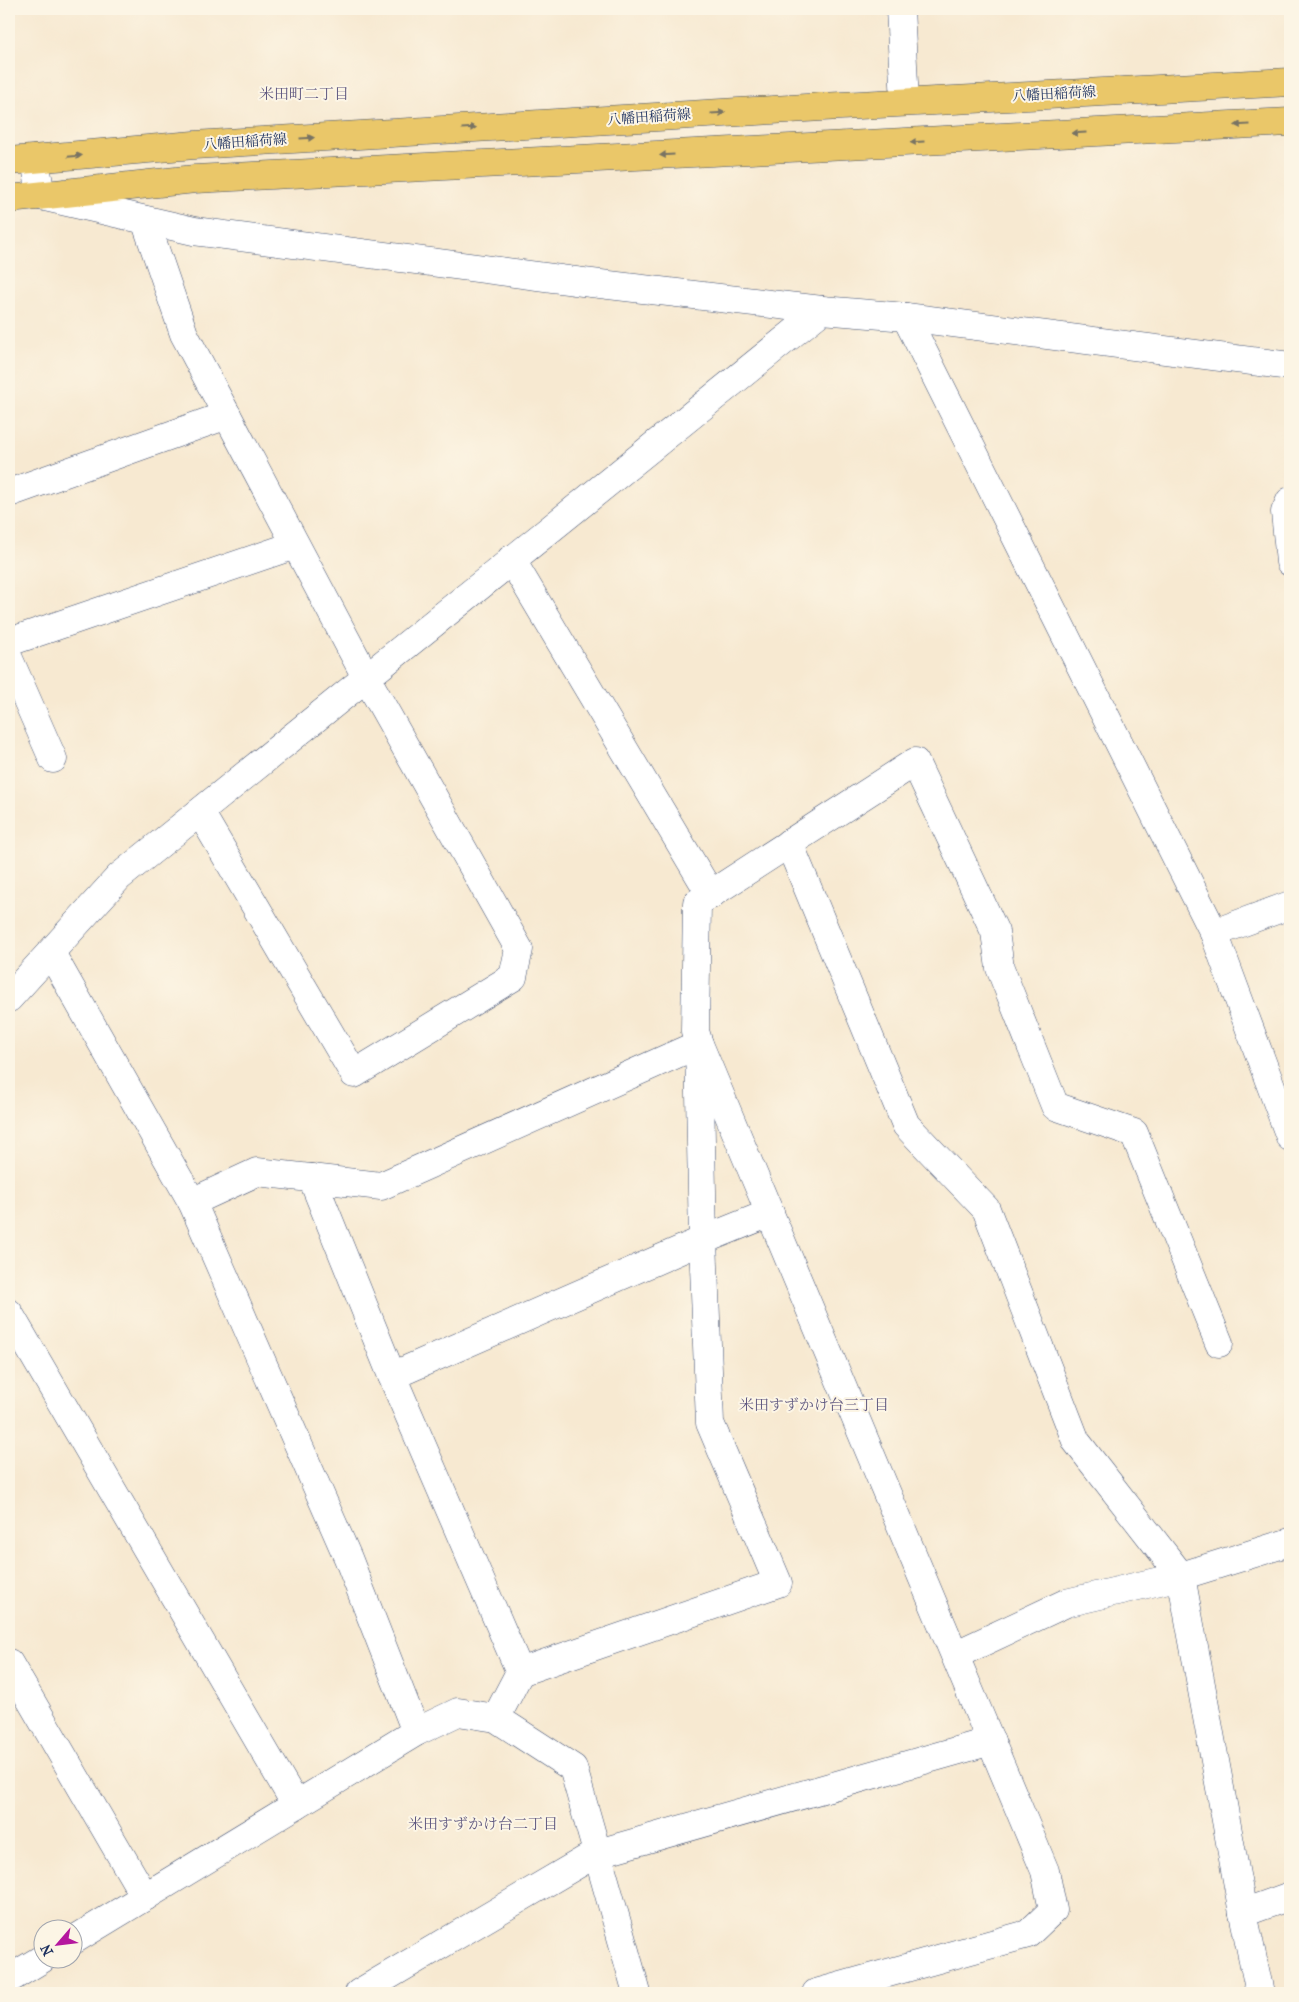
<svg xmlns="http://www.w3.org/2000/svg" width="1299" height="2002" font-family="'IM FELL French Canon','Noto Serif JP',serif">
	<rect width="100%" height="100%" fill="#fcf5e5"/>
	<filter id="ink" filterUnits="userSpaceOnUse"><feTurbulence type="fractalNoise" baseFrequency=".02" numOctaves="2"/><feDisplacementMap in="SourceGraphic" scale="10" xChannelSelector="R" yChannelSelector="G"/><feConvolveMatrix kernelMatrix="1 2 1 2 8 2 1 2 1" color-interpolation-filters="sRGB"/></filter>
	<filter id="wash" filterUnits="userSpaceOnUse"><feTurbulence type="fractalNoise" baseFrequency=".0096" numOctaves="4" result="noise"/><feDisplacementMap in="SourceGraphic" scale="20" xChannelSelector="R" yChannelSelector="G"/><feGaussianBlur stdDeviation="1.12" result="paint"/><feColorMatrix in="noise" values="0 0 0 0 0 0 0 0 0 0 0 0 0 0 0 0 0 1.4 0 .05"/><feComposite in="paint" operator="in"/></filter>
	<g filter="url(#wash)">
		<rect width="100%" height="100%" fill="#f7e9d1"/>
	</g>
	<g filter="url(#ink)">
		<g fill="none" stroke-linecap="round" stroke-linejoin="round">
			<g stroke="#3c4b6f" stroke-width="29">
				<g id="minor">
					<path d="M900,9l5,93"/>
					<path d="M35,159l6,37 153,35 389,51 239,28 84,7 384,49"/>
					<path d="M145,220l39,114 182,343 153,272 -6,28 -159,97 -154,-262"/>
					<path d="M906,317l308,616 76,204"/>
					<path d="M9,493l218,-78"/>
					<path d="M1290,501l-5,11 5,50"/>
					<path d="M511,559l200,336"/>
					<path d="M9,642l286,-97"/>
					<path d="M9,659l44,100"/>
					<path d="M789,843l117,282 80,84 90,232 105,135 62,337 17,80"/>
					<path d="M1214,933l76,-28"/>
					<path d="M51,953l141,249 156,356 68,174"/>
					<path d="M9,998l110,-121 703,-567"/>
					<path d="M312,1178l80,198 128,296 -24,46"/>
					<path d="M192,1202l65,-30 124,14 318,-142 346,827 8,39 -25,24 -212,59"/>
					<path d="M9,1313l287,492"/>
					<path d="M392,1376l311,-136 67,-27"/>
					<path d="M955,1655l111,-52 115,-27 109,-34"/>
					<path d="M9,1663l136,234"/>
					<path d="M520,1672l258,-89 -68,-160 -7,-183 -4,-196 -4,-13 2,-128 218,-141 80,170 5,36 55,138 79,27 85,210"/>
					<path d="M1243,1913l47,-17"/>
					<path d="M72,1941l344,-209 42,-20 38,6 77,50 64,225"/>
					<path d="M9,1979l33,-20"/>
					<path d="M359,1993l236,-139 396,-113"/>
				</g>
			</g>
			<g stroke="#3c4b6f" stroke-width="29">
				<g id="major">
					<path d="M9,161l185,-16 628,-38 468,-25"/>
					<path d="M9,199l186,-20 1095,-57"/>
				</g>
			</g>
			<use href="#minor" stroke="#fff" stroke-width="28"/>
			<use href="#major" stroke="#eac769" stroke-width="28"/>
		</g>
		<defs><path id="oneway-solid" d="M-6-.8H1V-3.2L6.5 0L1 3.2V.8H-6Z" transform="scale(1.25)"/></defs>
		<g fill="#787363">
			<use href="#oneway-solid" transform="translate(718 113) rotate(-4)"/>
			<use href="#oneway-solid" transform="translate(1242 125) rotate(177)"/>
			<use href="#oneway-solid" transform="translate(469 128) rotate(-4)"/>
			<use href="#oneway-solid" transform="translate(1079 133) rotate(177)"/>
			<use href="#oneway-solid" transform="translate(307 138) rotate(-4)"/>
			<use href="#oneway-solid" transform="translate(917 142) rotate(177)"/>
			<use href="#oneway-solid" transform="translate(667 155) rotate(177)"/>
			<use href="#oneway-solid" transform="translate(75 156) rotate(-5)"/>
		</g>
	</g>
	<g text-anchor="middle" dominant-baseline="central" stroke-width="4" stroke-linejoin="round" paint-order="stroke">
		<g font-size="14" fill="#1b2f5e" stroke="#fcf5e5">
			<text transform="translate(1054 94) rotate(-3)">八幡田稲荷線</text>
			<text transform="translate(649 117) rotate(-4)">八幡田稲荷線</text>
			<text transform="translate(245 142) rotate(-4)">八幡田稲荷線</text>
		</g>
		<g font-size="15" fill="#605981" stroke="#fcf5e5">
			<text x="304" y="94">米田町二丁目</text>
			<text x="814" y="1405">米田すずかけ台三丁目</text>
			<text x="483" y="1824">米田すずかけ台二丁目</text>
		</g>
	</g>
	<rect width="1299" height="2002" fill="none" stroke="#fcf5e5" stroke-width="30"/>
	<g transform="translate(58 1944) rotate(242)"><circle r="24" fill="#fcf5e5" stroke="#a2a6af"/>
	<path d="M0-4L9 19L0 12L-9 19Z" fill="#b5179e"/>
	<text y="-8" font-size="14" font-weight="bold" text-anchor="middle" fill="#1b2f5e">N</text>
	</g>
</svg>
